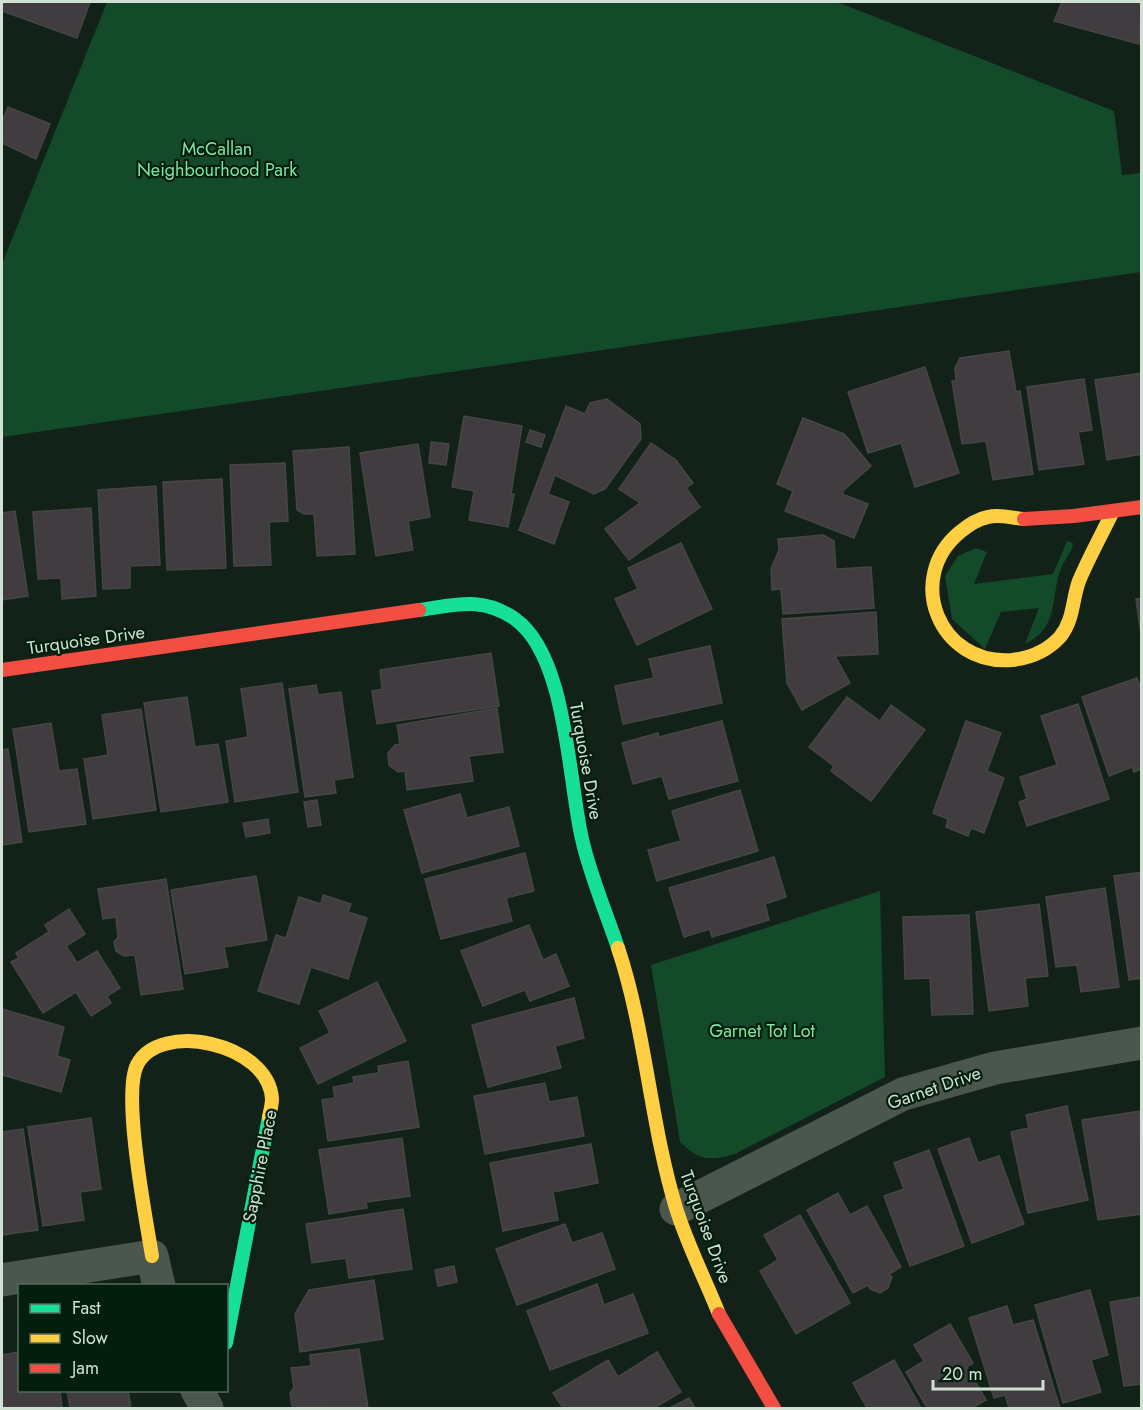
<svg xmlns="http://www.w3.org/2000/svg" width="1143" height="1410" font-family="Jost,sans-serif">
	<rect width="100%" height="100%" fill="#122218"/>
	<g fill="#134a2a">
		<path d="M107,2h730l277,109 8,64 19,-2v99l-1139,165v-173z"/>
		<path d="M1067,541l6,2c-1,9 -8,16 -12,25 -11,30 -1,59 -36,76l14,-36 -38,4 -16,37 -33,-30 -7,-43 13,-20 18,-8 11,4 -13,32 79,-10z"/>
		<path d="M880,891l5,186 -150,77c-26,7 -36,7 -55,-12l-29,-177z"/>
	</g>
	<g fill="#403c3f" stroke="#454645" stroke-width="1.5">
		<path d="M2,2h88l-13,36 -75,-27z"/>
		<path d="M1062,2h80l-3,42 -85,-23z"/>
		<path d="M8,107l42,17 -14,35 -34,-16v-21z"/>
		<path d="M1009,351l7,41 4,-1 13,83 -40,6 -7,-39 -24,3 -10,-63h4l-1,-13 5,-10z"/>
		<path d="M925,367l34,106 -44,14 -14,-44 -33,10 -20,-61z"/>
		<path d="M1142,373v81l-35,6 -12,-80z"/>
		<path d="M1084,379l8,51 -14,2 6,32 -45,6 -12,-83z"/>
		<path d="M607,399l33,25 1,15 -36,50 -11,5 -39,-19 -7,19 21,8 -15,42 -35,-14 47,-124 19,8 5,-11z"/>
		<path d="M464,416l58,10 -11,68h3l-6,33 -39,-7 5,-29 -22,-4z"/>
		<path d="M803,418l41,16 27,32 -27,24 -2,4 26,10 -14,34 -69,-27 8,-20 -16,-7z"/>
		<path d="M530,430l15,5 -4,12 -15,-5z"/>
		<path d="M431,442l18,2 -3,21 -17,-2z"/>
		<path d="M651,443l25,17 17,23 -7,5 14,19 -71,53 -24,-31 35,-26 -21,-14z"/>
		<path d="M418,444l12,73 -22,4 5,29 -37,6 -16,-103z"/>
		<path d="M349,447l6,107 -38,2 -3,-42h-10l-7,-4 -4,-59z"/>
		<path d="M285,463l3,58 -19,1 2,43 -37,1 -4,-101z"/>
		<path d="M222,479l4,89 -59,2 -4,-88z"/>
		<path d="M156,486l4,79 -30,1v22l-27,1 -5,-99z"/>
		<path d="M91,508l5,88 -34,3 -1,-21 -23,1 -5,-67z"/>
		<path d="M15,511l13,85 -26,4v-87z"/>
		<path d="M823,535l11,6 2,28 35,-2 3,41 -91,6 -2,-25 -9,1 -1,-21 8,-19 -1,-11z"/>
		<path d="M681,543l31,66 -75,36 -22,-46 23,-10 -10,-21z"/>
		<path d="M1142,598v43l-6,-42z"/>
		<path d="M876,612l2,42 -43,2 15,27 -48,27 -15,-27 -5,-64z"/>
		<path d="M710,646l12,57 -99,21 -8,-38 39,-8 -5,-19z"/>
		<path d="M491,653l8,53 -122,18 -5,-33 10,-2 -2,-19z"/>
		<path d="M1137,678l5,14v77l-8,3 -2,-5 -23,9 -27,-79z"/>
		<path d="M282,683l16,109 -63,10 -9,-61 22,-4 -7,-48z"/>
		<path d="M316,685l2,10 23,-3 12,85 -19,3 2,13 -31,4 -16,-108z"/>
		<path d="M187,697l8,50 23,-3 10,58 -67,10 -17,-109z"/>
		<path d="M847,697l33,24 11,-16 34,25 -54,71 -40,-30 3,-5 -25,-19z"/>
		<path d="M1078,704l31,95 -82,27 -8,-24 8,-3 -7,-22 37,-12 -16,-49z"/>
		<path d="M497,708l6,44 -34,4 4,25 -66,9 -2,-19 -7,1 -9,-7 -1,-12 7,-8 5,-1 -3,-19z"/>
		<path d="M141,709l15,101 -63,9 -9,-60 24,-4 -6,-40z"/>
		<path d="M722,721l16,60 -69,18 -7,-23 -29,8 -11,-41 36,-10 1,4z"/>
		<path d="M966,721l35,12 -14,38 17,7 -20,55 -13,-5 -3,8 -22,-9 2,-8 -15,-6z"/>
		<path d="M51,723l8,48 18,-2 9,55 -57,8 -16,-103z"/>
		<path d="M8,749l14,93 -20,3v-95z"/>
		<path d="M740,790l18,61 -101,30 -9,-31 33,-9 -9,-30z"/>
		<path d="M460,794l7,24 42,-11 10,39 -97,27 -18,-63z"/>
		<path d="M317,800l4,25 -13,2 -4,-25z"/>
		<path d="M268,819l2,14 -24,4 -3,-14z"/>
		<path d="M525,853l9,38 -28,7 6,23 -71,18 -16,-60z"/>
		<path d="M774,857l12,40 -21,7 4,16 -57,17 -2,-8 -26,8 -15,-49z"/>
		<path d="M1142,872v106l-13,2 -15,-104z"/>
		<path d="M256,876l11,64 -43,7 4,20 -43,7 -14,-84z"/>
		<path d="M166,879l17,110 -42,6 -6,-40 -11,1 -8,-5 -2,-9 4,-5 -2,-20 -13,2 -5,-30z"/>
		<path d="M1105,888l14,99 -38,5 -4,-27 -21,2 -10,-70z"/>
		<path d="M323,895l28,9 -3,8 19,6 -19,61 -37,-12 -12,37 -41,-13 18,-56 10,3 13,-41 22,7z"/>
		<path d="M1039,904l9,72 -23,2 3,28 -39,5 -13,-99z"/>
		<path d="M69,909l16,25 -19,12 11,17 20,-12 23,37 -13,8 4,7 -20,13 -15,-24 -33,21 -32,-51 8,-4 -3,-5 33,-21 -4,-7z"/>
		<path d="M969,915l4,99 -41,1 -2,-37 -25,1 -2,-62z"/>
		<path d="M529,925l14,35 13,-6 13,32 -39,15 -5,-11 -42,16 -22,-55z"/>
		<path d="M377,982l29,59 -88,43 -18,-36 30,-15 -11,-22z"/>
		<path d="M574,998l10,40 -29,8 6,22 -73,19 -16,-62z"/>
		<path d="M2,1009l62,18 -7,29 13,4 -9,32 -59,-17z"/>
		<path d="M408,1061l11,66 -91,14 -6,-41 13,-2 -2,-11 21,-4 -1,-6 26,-4 -1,-7z"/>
		<path d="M545,1083l4,19 28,-5 7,39 -99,18 -11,-58z"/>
		<path d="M1067,1106l21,94 -60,13 -17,-81 18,-4 -3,-13z"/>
		<path d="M1140,1111l2,103 -44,6 -16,-100z"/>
		<path d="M91,1118l10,71 -21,3 4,28 -41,6 -15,-99z"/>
		<path d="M23,1129l15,101 -36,5v-103z"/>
		<path d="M402,1138l8,58 -44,6 1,6 -38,6 -10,-64z"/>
		<path d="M969,1138l9,25 21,-7 25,68 -52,19 -34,-94z"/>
		<path d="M591,1144l7,39 -45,9 5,28 -55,11 -13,-68z"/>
		<path d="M929,1150l35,96 -54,20 -26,-70 20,-7 -10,-26z"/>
		<path d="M838,1193l12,22 17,-9 34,61 -12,7 3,3 -4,11 -8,5 -10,-4 -2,-4 -15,8 -46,-83z"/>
		<path d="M403,1209l9,60 -63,9 -3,-20 -34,5 -6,-39z"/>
		<path d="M800,1215l50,88 -54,31 -36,-63 18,-11 -14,-25z"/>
		<path d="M565,1224l7,19 30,-10 13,36 -98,36 -21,-56z"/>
		<path d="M454,1266l3,16 -19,4 -3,-16z"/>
		<path d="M374,1280l9,59 -83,13 -5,-38 14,-24z"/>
		<path d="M597,1284l7,21 29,-11 15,39 -98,37 -23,-59z"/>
		<path d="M1090,1290l18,65 -17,5 10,32 -38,11 -28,-98z"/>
		<path d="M1142,1297v87l-18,2 -14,-84z"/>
		<path d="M1007,1306l6,19 20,-5 27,88h-51l-4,-13 -11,3 -25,-80z"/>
		<path d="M950,1324l23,39 -6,4 19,33 -11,6 2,2h-50l-21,-36 18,-11 -10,-16z"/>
		<path d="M359,1349l9,59 -76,-2 -2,-13 4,-5 -3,-20 20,-2 -1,-11z"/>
		<path d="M20,1352v38h40l2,18h-60v-53z"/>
		<path d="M657,1352l24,40 -27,16h-91l-10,-15 55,-33 10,17z"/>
		<path d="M894,1360l27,48h-54l-14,-25z"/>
		<path d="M67,1390h61l3,18h-61z"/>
		<path d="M689,1398l6,10h-25z"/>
	</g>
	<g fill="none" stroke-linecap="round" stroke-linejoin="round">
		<g stroke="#4b564f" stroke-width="33">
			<path d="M676,1209l227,-115 92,-26 147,-25"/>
			<path d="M2,1280l150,-24 7,30"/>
			<path d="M197,1390l10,18"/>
		</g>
		<g stroke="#16e098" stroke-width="14">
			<path d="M419,610c37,-5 63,-14 96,9 52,37 53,160 67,220 8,36 24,73 36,109"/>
			<path d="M226,1343l43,-226"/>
		</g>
		<g stroke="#ffcf43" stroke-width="14">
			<path d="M1024,519c-12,-1 -24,-5 -36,-2 -11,2 -19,8 -28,15 -56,46 -21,134 52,128 19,-2 35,-9 48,-23 14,-17 12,-37 19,-56 10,-24 23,-47 34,-70"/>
			<path d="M618,948c28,84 32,174 58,260 11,36 29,71 43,106"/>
			<path d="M152,1256c-6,-37 -30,-161 -15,-191 22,-45 132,-22 135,34 0,6 -2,13 -3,18"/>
		</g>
		<g stroke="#f24e42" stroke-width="14">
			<path d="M1024,519l50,-3 68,-9"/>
			<path d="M2,670l417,-60"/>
			<path d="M719,1314l55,94"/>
		</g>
	</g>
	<g text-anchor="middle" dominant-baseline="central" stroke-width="4.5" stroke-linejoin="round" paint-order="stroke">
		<g font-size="18" fill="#7ce7a1" stroke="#031e0d">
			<text x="217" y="149">McCallan<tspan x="217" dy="21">Neighbourhood Park</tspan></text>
			<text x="762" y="1031">Garnet Tot Lot</text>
		</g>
		<g font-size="18" fill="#d0e1d4" stroke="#031e0d">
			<text transform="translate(86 640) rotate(-8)">Turquoise Drive</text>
			<text transform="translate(586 761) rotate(80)">Turquoise Drive</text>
			<text transform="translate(934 1088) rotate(-19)">Garnet Drive</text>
			<text transform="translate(260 1166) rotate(-79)">Sapphire Place</text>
			<text transform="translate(706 1227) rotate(70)">Turquoise Drive</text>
		</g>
	</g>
	<rect width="1143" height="1410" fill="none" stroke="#d0e1d4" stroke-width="6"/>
	<rect x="18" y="1284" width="210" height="108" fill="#031e0d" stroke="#556c5d" stroke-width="1.5"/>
	<rect x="30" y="1304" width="30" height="9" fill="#16e098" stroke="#556c5d" stroke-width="1.5"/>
	<text x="72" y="1314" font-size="18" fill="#d0e1d4">Fast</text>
	<rect x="30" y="1334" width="30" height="9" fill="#ffcf43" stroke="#556c5d" stroke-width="1.5"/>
	<text x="72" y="1344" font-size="18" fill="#d0e1d4">Slow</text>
	<rect x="30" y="1364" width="30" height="9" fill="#f24e42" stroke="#556c5d" stroke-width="1.5"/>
	<text x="72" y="1374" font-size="18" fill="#d0e1d4">Jam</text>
	<path d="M933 1380v9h110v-9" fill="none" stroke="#d0e1d4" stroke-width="3"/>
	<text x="942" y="1380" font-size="18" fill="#d0e1d4" stroke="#031e0d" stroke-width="4.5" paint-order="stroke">20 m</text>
</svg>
